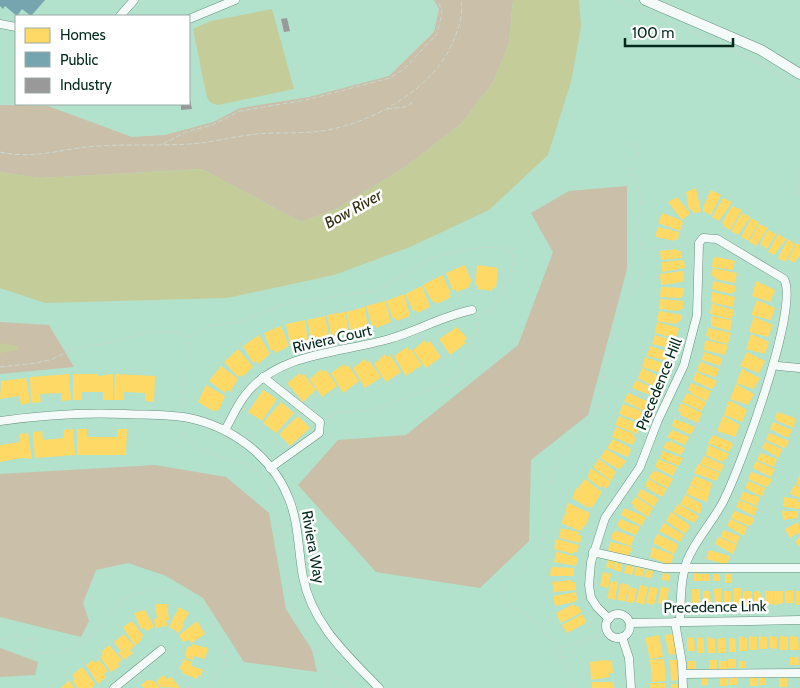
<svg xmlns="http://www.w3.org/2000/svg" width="800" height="688" font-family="Cabin,sans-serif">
	<rect width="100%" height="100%" fill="#b2e1cc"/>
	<g fill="#cabfa8">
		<path d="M434,0h79l-4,43 -16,39 -31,41 -57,44 -69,42 -35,13 -99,-53 -162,9 -40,-6v-67l48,1 84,31 33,-2 48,-13 27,-14 69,-11 80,-21 45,-44 5,-23z"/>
		<path d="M627,186v83l-39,146 -57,45 -2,81 -49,47 -104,-16 -78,-87 40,-45 68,-5 112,-90 35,-93 -22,-39 38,-22z"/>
		<path d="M0,322l49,3 25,42 -74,7z"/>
		<path d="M155,465l71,12 43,36 17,96 26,41 5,22 -73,-10 -41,-64 -37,-22 -38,-13 -32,7 -13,33 6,18 -8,16 -81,-20v-143z"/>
		<path d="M0,648l38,14 -3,13 -35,2z"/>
	</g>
	<g fill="#c4cd9a">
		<path d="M513,0h66l2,27 -10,55 -23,73 -59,55 -79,37 -76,28 -107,23 -182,5 -45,-15v-116l40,6 162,-9 99,53 35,-13 69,-42 57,-44 31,-41 16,-39z"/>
		<path d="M272,9l22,80 -76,16 -7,-2 -4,-5 -14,-69 18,-8z"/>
		<path d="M0,343l18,3 -1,4 -17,3z"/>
	</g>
	<g fill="#ffd966">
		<path d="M696,188l5,24 -8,1 -1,-4 -3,1 -3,-18z"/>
		<path d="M711,190l10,5 -10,20 -8,-4v-4z"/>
		<path d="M677,197l12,15v3l-7,5 -14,-18z"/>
		<path d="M723,198l9,4 -13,19 -7,-4z"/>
		<path d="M732,206l10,4 -12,20 -7,-4 1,-2 -2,-1z"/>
		<path d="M662,213l19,7 2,3 -3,8 -22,-8z"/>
		<path d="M742,213l8,4 -12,18 -7,-4z"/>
		<path d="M751,218l8,4 -11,19 -7,-4z"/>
		<path d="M759,224l9,4 -12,18 -7,-4z"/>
		<path d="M657,227l22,5 -1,8 -3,-1 -1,2 -18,-4z"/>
		<path d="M768,230l8,4 -9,15 -7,-5z"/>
		<path d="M778,234l8,5 -12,16 -6,-3z"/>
		<path d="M788,239l7,5 -10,18 -7,-4z"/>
		<path d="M797,243l3,2v10l-6,8 -6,-4z"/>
		<path d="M678,249v2h3l1,7 -21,2 -1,-9z"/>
		<path d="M717,257l18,4 -2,9 -21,-3 1,-9z"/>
		<path d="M684,260l1,8 -23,4 -1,-10z"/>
		<path d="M465,265l7,17 -3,2 1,3 -13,5 -1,-3 -3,2 -7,-18z"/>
		<path d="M477,265l21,3 -2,20 -3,-1 -1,4 -15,-2 1,-4h-3z"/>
		<path d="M713,268l24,5 -2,10 -20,-4v-2l-4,-1z"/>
		<path d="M683,271l1,9 -2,2 -21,3 -1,-11z"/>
		<path d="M442,275l9,18 -2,1 2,3 -14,7 -1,-3 -3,2 -10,-18z"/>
		<path d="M713,281l23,5 -1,6 -2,-1 -1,3 -17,-4 -3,-1z"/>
		<path d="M756,281l19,9 -5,12 -18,-6z"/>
		<path d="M422,286l8,21 -13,6 -1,-3 -3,1 -8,-17z"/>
		<path d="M661,287l23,1 -1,7 -2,3 -21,-1z"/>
		<path d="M712,292l23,5 -2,10 -20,-4 -2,-2z"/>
		<path d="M404,294l6,22 -13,5 -2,-3 -2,1 -7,-18z"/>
		<path d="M660,299l23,2v8h-4v2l-20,-2z"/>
		<path d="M757,300l18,8 -4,12 -20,-5z"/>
		<path d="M385,301l6,21 -15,6v-3l-4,1 -6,-20z"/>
		<path d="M712,304l22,6 -1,6 -2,3 -18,-4 -3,-2z"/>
		<path d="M365,307l3,23 -14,3 -1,-3 -2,1 -5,-19z"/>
		<path d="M659,311l23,4 -2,7h-3l-1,2 -19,-3z"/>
		<path d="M345,312l4,21 -14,5 -1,-4 -3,1 -4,-20z"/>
		<path d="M325,316l4,21 -14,5 -1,-4 -3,1 -4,-19z"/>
		<path d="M711,316l21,4 -2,11 -19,-5z"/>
		<path d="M754,317l19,8 -5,12 -19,-5z"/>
		<path d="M305,320l3,23 -14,3 -1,-3 -3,1 -4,-20z"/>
		<path d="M657,322l22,6 -2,8 -2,-1 -1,3 -19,-5z"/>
		<path d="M281,326l8,20 -13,7 -2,-3 -3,1 -7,-18z"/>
		<path d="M457,327l10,11 -3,3 2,2 -16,12 -11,-16z"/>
		<path d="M708,328l23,5 -3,11 -19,-5 1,-2 -4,-1z"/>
		<path d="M751,334l18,8 -4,12 -19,-5z"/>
		<path d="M259,335l11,19 -12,10 -2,-3 -3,2 -10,-17z"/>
		<path d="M655,335l21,6 -3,8 -21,-5z"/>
		<path d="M425,340l2,3 3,-2 11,16 -15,11 -13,-18z"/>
		<path d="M705,340l23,5 -3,10 -21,-5z"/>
		<path d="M650,346l22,7 -3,8 -22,-5z"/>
		<path d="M407,347l2,3 2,-1 11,16 -16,11 -12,-20z"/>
		<path d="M238,349l15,18 -11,10 -2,-2 -2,2 -14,-15z"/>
		<path d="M704,352l18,6 -2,8 -18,-6z"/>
		<path d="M747,352l18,9 -6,12 -19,-7z"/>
		<path d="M385,354l2,3 3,-2 11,17 -15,10 -12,-18z"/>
		<path d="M645,357l23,8 -3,9 -23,-7z"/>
		<path d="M365,359l2,3 2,-1 12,16 -16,11 -12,-20z"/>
		<path d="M700,362l19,7 -2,6 -2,2 -18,-6z"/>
		<path d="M344,364l1,3 3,-2 11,16 -16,12 -12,-20z"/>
		<path d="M221,366l17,13 -8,13 -3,-2 -2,3 -16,-12z"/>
		<path d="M642,368l20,10 -3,7 -3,-1 -1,3 -17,-9z"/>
		<path d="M321,369l2,3 3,-2 11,16 -15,11 -12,-18z"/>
		<path d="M742,369l18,9 -6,11 -18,-6z"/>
		<path d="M696,372l21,9 -3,6 -2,2 -16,-7 -3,-2z"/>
		<path d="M300,373l1,3 3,-2 12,16 -13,12 -16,-19z"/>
		<path d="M69,374l2,26 -9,1 -1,-8 -21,1 1,8 -10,1 -1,-26z"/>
		<path d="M73,374h25v2l15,-2v26h-10v-8h-21v8h-9z"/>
		<path d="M115,374l40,2 -1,26 -9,-1v-8l-21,-1v8h-10z"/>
		<path d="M26,378l4,25 -9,2 -2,-9 -19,3 1,-18z"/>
		<path d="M636,380l21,10 -4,6 -21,-8z"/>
		<path d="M691,383l20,8 -4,10 -16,-7 1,-2 -4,-2z"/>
		<path d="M736,384l18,10 -6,11 -18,-6z"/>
		<path d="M206,385l19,11 -6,14 -6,1 -15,-9z"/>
		<path d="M263,390l14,9 -15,22 -14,-9z"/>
		<path d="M628,393l19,8 2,3 -3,8 -22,-11z"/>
		<path d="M687,393l19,9 -4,9 -20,-9z"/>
		<path d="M729,400l18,10 -5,12 -18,-7z"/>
		<path d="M281,402l13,11 -18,20 -13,-10z"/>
		<path d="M681,403l21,10 -4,10 -18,-8 1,-3 -3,-1z"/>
		<path d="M623,404l19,7 -1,3 3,1 -3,7 -22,-8z"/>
		<path d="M777,412l18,6 -1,10 -19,-8z"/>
		<path d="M298,416l12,12 -20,18 -11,-12z"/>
		<path d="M619,416l18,7 -1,2 4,2 -3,7 -22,-9z"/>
		<path d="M723,416l17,9 -5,12 -18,-6z"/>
		<path d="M675,419l20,8 -4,8 -19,-9z"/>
		<path d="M773,422l19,8 -4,8 -18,-9z"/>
		<path d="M616,427l18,7 -1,3 3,1 -3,7 -21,-8z"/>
		<path d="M73,429l2,26 -40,3 -2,-26 9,-1 1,9 21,-2 -1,-8z"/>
		<path d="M77,429h10v8h30v-8h10l-1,26h-49z"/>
		<path d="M672,430l17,7 -4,8 -18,-8z"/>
		<path d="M28,433l4,26 -11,-1 -21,4v-17l20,-3 -1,-8z"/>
		<path d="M769,433l20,8 -2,5 -3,2 -18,-8z"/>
		<path d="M713,435l18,7 2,3 -4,7 -21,-9z"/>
		<path d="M613,439l16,8 2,3 -3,7 -21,-9z"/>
		<path d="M670,441l15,7 -4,7 -18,-7 3,-6 4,1z"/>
		<path d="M765,442l17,7 -3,9 -17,-10z"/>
		<path d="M708,445l21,9 -3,6 -2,-1 -2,3 -16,-7z"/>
		<path d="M606,449l20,12 -5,7 -3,1 -18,-11z"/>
		<path d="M662,451l21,7 -4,8 -19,-8z"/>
		<path d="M760,453l17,6 -3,8 -17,-7z"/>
		<path d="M704,456l20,9 -3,7 -21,-8z"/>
		<path d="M599,459l17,13 -5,9 -18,-14z"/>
		<path d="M658,459l19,8 -4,9 -18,-9z"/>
		<path d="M756,461l19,8 -4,8 -18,-9z"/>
		<path d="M698,464l22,9 -4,8 -22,-8z"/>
		<path d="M591,468l20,14 -5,7 -4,-3 -1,2 -14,-10z"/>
		<path d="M653,471l3,1 1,-1 16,8 -5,9 -19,-10z"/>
		<path d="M751,472l21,7 -3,6 -2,2 -19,-8z"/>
		<path d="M800,474v12l-4,-2z"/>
		<path d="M695,476l17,7 -5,19 -21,-8 4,-9 17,7 -17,-8z"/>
		<path d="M585,479l17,13 -10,16 -3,-2 -1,2 -16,-10 3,-7 2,-3 2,2 -1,-2z"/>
		<path d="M648,479l19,10 -5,8 -15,-9 -2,-3z"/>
		<path d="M748,481l17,7 -3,9 -17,-9z"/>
		<path d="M794,485l6,2v11l-10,-4z"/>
		<path d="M641,489l18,10 -5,8 -17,-11z"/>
		<path d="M743,492l17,5 -3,9 -17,-7z"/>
		<path d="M685,495l17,9 -2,10 -20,-10z"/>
		<path d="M636,497l17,11 -5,9 -15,-10 1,-2 -3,-2z"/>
		<path d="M784,497l13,2v2l3,1v7l-17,-2z"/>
		<path d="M739,500l19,8 -4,8 -18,-9z"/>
		<path d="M568,503l22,10 -3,10 -7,8 -19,-8 4,-9 2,-1 -2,-1z"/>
		<path d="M678,504l21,12 -5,7 -21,-11z"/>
		<path d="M624,508l22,9 -4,9 -21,-11z"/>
		<path d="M734,511l20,7 -2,6 -3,2 -18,-8z"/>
		<path d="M782,511h16v7l-15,2z"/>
		<path d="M671,512l17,12 2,3 -5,7 -19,-13z"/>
		<path d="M620,519l20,8 -4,8 -17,-7 -2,-3z"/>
		<path d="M730,519l17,8 -3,9 -17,-10z"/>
		<path d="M798,522l2,10 -10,6 -5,-9z"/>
		<path d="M664,523l20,12 -4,7 -21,-11z"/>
		<path d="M561,528l18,4 -1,3 4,1 -2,7 -21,-5z"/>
		<path d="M723,530l17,6 -3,8 -16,-7z"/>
		<path d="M617,531l17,6 -3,9 -20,-7 2,-7z"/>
		<path d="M657,534l19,9 2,3 -4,8 -21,-11z"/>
		<path d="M718,537l19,8 -4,9 -18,-10z"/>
		<path d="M800,537v10l-5,-5z"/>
		<path d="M556,539l23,6 -2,7h-3l-1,2 -19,-5z"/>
		<path d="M610,542l22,5 -2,6 -2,3 -17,-4 -3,-2z"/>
		<path d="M652,547l22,8 -3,8 -4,1 -17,-7z"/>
		<path d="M709,550l21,6 -2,6 -3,2 -19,-5z"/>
		<path d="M556,552l18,4 4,2 -2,8 -22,-4z"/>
		<path d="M608,560l7,1 -2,8 -7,-2z"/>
		<path d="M615,562l7,2 -1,8 -7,-2z"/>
		<path d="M626,565l8,2 -2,8 -8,-2z"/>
		<path d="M551,567l23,1v8h-24z"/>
		<path d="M636,567l8,2 -2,8 -8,-2z"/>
		<path d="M646,570l7,1 -1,7 -8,-1z"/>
		<path d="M603,572l8,2 -3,14 -8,-2z"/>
		<path d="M663,573l7,1 -1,7 -7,-1z"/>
		<path d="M694,573l7,1v7h-7z"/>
		<rect x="702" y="574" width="8" height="7"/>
		<rect x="713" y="574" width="7" height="7"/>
		<rect x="725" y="574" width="7" height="9"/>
		<path d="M571,580l1,2h3l1,8 -22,2 -2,-10z"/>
		<path d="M611,581l7,1 -3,18 -8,-2z"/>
		<path d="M621,583l8,2 -4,16 -8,-1z"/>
		<path d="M640,585l8,2 -4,18 -8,-3z"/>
		<path d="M629,587l8,2 -3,14 -8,-1z"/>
		<path d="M650,587l8,1 -4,17 -8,-2z"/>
		<path d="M661,587l8,1 -3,17 -8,-2z"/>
		<path d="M721,588l1,17h-7l-1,-16z"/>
		<path d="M734,588h7l1,17h-8z"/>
		<rect x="692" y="589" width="8" height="14"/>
		<path d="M793,590l1,13h-9v-12z"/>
		<path d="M703,591h7l1,14h-8z"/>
		<path d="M724,591h7l1,13h-8z"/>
		<path d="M743,591h9v13l-5,2h-4z"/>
		<path d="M760,591l2,13 -8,1v-13z"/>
		<path d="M765,591h8v13l-8,1z"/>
		<path d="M774,591h9v12l-9,2z"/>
		<rect x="796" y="591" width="4" height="14"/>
		<path d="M576,592l1,8 -3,2 -19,4 -2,-10z"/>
		<path d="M155,604h12l2,16h-3l1,6 -12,2 -1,-9 3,-1z"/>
		<path d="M574,604l1,3 3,-1 4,6 -21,11 -5,-10z"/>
		<path d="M179,607l10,6 -7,11 2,1 -5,8 -10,-6z"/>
		<path d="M145,610l9,17 -8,4 -2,-3 -3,1 -7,-16z"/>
		<path d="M582,614l4,7 -2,3 -17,9 -5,-8z"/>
		<path d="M132,621l11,14 -2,5 -6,6 -12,-19z"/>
		<path d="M197,621l8,13 -14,9 -2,-3 -6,2 -4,-7z"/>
		<path d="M124,634l10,12 -4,4 3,3 -9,7 -6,-7 3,-2 -7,-9z"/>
		<path d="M673,634l4,20 -8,1 -4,-20z"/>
		<path d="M659,635l4,22 -13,2 -5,-21z"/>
		<path d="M739,636l8,2v13h-8z"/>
		<path d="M749,636l8,1v13h-8z"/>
		<path d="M759,636l8,1v12h-8z"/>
		<path d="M770,636l7,1v12l-7,-1z"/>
		<path d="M780,636l8,1v13h-8z"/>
		<path d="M790,636l8,1 1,13h-9z"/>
		<path d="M687,637l7,1 1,13h-8z"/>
		<path d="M697,637l7,1v15h-7z"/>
		<path d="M707,637l8,2v14h-7z"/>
		<path d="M721,638h5v15h-8v-14z"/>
		<path d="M729,638l7,1v13h-7z"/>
		<path d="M192,644l16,4 -3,11 -11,-3 -1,4 -8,-2 2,-12 5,1z"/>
		<path d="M109,645l13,15 -4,4 2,2 -9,6 -11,-15 3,-3 -2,-2z"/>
		<path d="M790,657h8l1,8h-9z"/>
		<path d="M184,659l8,3v4l11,4 -2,6 -3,-1 -1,4 -15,-6 1,-2 -4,-2z"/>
		<path d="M664,659l2,22 -14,1 -2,-22z"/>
		<rect x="728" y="659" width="8" height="9"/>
		<path d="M93,660l2,3 4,-3 9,11 -4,3 2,3 -8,7 -12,-19z"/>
		<path d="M604,660l8,1 1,12h-4l1,4 -19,3 -1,-18z"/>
		<path d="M670,660h9l1,20 -9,1z"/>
		<rect x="709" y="660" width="8" height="9"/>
		<rect x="688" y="661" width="8" height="8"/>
		<path d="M719,661h8v8h-7z"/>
		<rect x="739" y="661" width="7" height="7"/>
		<path d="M82,667l13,17 -3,4h-14l-6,-7 3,-2 -3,-4z"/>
		<path d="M163,675l4,4 3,-2 2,1 8,10 -19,-1 -5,-5z"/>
		<rect x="720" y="677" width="8" height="9"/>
		<rect x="729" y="677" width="8" height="8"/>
		<rect x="750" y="677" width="8" height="9"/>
		<rect x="759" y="677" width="7" height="8"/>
		<rect x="701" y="678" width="7" height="7"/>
		<rect x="779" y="678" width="8" height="9"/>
		<path d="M147,680l7,1 6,7h-16l-3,-3z"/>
		<path d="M69,681l6,7h-14l4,-4z"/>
		<path d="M592,682h18l4,1v5h-22z"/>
		<rect x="650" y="683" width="15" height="5"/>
		<rect x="671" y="684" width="9" height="4"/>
	</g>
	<path fill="#76a5af" d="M0,0h45l-14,16 -9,-7 -5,7 -12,-10 -2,3 -3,-3z"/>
	<g fill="#999">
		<path d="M287,18l3,13 -6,1 -3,-13z"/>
		<path d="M189,95l3,14 -11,1v-6h8z"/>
	</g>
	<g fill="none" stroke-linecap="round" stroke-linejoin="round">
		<g stroke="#699282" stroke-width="9">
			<g id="minor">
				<path d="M120,16l14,-16"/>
				<path d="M189,19l46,-19"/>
				<path d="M0,24l16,3"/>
				<path d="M778,366l22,2"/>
				<path d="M263,377l57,45 -1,11 -49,35"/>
				<path d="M0,421c42,-6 83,-9 125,-7 21,1 43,0 64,4 43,9 84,39 100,81 10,25 9,51 14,78 9,47 44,78 76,111"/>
				<path d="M225,430c7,-12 12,-25 21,-36 33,-42 96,-41 143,-55 29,-8 53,-23 83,-29"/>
				<path d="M593,552l71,16h136"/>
				<circle cx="618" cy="626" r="12"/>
				<path d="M609,619l-12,-12 -6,-9 -2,-13 2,-23 14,-44 35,-51 18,-47 26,-55 13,-50 2,-72 4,-5 14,1 67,40c16,28 -44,190 -61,223 -11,21 -28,38 -36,59 -7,20 -6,40 -7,61"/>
				<path d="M675,622l7,41 1,25"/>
				<path d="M630,623l170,-3"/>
				<path d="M622,637l7,21 2,30"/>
				<path d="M683,674l117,-1"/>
				<path d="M114,688l47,-38"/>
			</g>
		</g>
		<g stroke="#699282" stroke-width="11">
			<path id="major" d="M645,0l116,50 39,24"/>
		</g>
		<g stroke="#c9d8d2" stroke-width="1" stroke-dasharray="5 2.5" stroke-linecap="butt">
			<path d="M619,0c60,30 127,47 181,89"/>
			<path d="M387,109l18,-2 10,-6"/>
			<path d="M163,144l23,-12 26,-7 28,-14 66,-11 84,-22 14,-9 33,-35 5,-21 -4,-13"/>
			<path d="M0,152c36,8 63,-4 98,-6 30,-2 61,0 91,-2 23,-1 45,-8 68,-10 21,-2 43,0 64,-3 45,-6 103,-37 126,-77 9,-18 17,-34 14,-54"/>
			<path d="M800,170l-4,15 4,11"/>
			<path d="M645,249l46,-5"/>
			<path d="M511,251l9,-12"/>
			<path d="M187,338l21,-12 32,-4 45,-18 89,-13 14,-6 41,-26 22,-7 38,-5 13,1 9,4 4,10 -1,7 -22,41 -4,2h-8"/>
			<path d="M0,367l37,-4 16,-4 22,-11 39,-6 39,-11 25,1 9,6 3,9 -7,26 -1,35"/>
			<path d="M603,376l54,28"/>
			<path d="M671,413l67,29"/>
			<path d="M326,418l9,-5 39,-3 40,-16 24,-7 17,-9 23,-43 1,-10 -4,-9"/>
			<path d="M181,425l2,9 16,14 17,8 32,9 9,7 13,16 4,11 17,105 23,40 8,25 33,19"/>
			<path d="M598,636l1,2 5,-2"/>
			<path d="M0,639l17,-4 7,6 13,-3 1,4 -11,11 3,2 43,-6 21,-14 27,-35 25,-9 27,-3 18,7 12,9 21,39 1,22 -18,23"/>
			<path d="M586,641l-17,15 -12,4 -4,-8 2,-2 43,-15 -1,-2 5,-3"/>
			<path d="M167,665l22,23"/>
			<path d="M327,688l6,-10"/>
			<path d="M573,688l-14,-40 -29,-31 -23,-14 -4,-9 1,-8 26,-25 12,-19 4,-17v-26l10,-36 42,-53 6,-44 7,-16 2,-25 29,-53 2,-8 -1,-19 -9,-13c1,-7 5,-12 7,-19 5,-16 -4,-26 -10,-41l9,-22 -4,-6h-7"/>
		</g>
		<use href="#minor" stroke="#f3faf7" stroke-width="8"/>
		<use href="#major" stroke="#f3faf7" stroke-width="10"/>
	</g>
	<g text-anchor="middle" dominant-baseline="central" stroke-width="5" stroke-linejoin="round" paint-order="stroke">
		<g font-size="15" fill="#042a1c" stroke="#fff">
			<text transform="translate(332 339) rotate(-13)">Riviera Court</text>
			<text transform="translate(659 384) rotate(-68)">Precedence Hill</text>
			<text transform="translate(313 547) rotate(80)">Riviera Way</text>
			<text transform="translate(715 607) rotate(-1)">Precedence Link</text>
		</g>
		<g font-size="16" font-style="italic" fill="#323012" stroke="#fff">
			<text transform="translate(353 209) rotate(-29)">Bow River</text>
		</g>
	</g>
	<rect x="15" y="15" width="175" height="90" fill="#ffffff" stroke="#9baaa4"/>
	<rect x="25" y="28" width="25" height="15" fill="#ffd966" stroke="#9baaa4"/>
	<text x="60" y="40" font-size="15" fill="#042a1c">Homes</text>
	<rect x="25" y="52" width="25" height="15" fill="#76a5af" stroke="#9baaa4"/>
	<text x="60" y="65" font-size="15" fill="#042a1c">Public</text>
	<rect x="25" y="78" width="25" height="15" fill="#999999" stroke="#9baaa4"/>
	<text x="60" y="90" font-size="15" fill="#042a1c">Industry</text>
	<path d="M625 38v8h108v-8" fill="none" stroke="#042a1c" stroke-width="2.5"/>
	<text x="632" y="38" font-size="15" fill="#042a1c" stroke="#ffffff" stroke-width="4" paint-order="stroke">100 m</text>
</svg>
